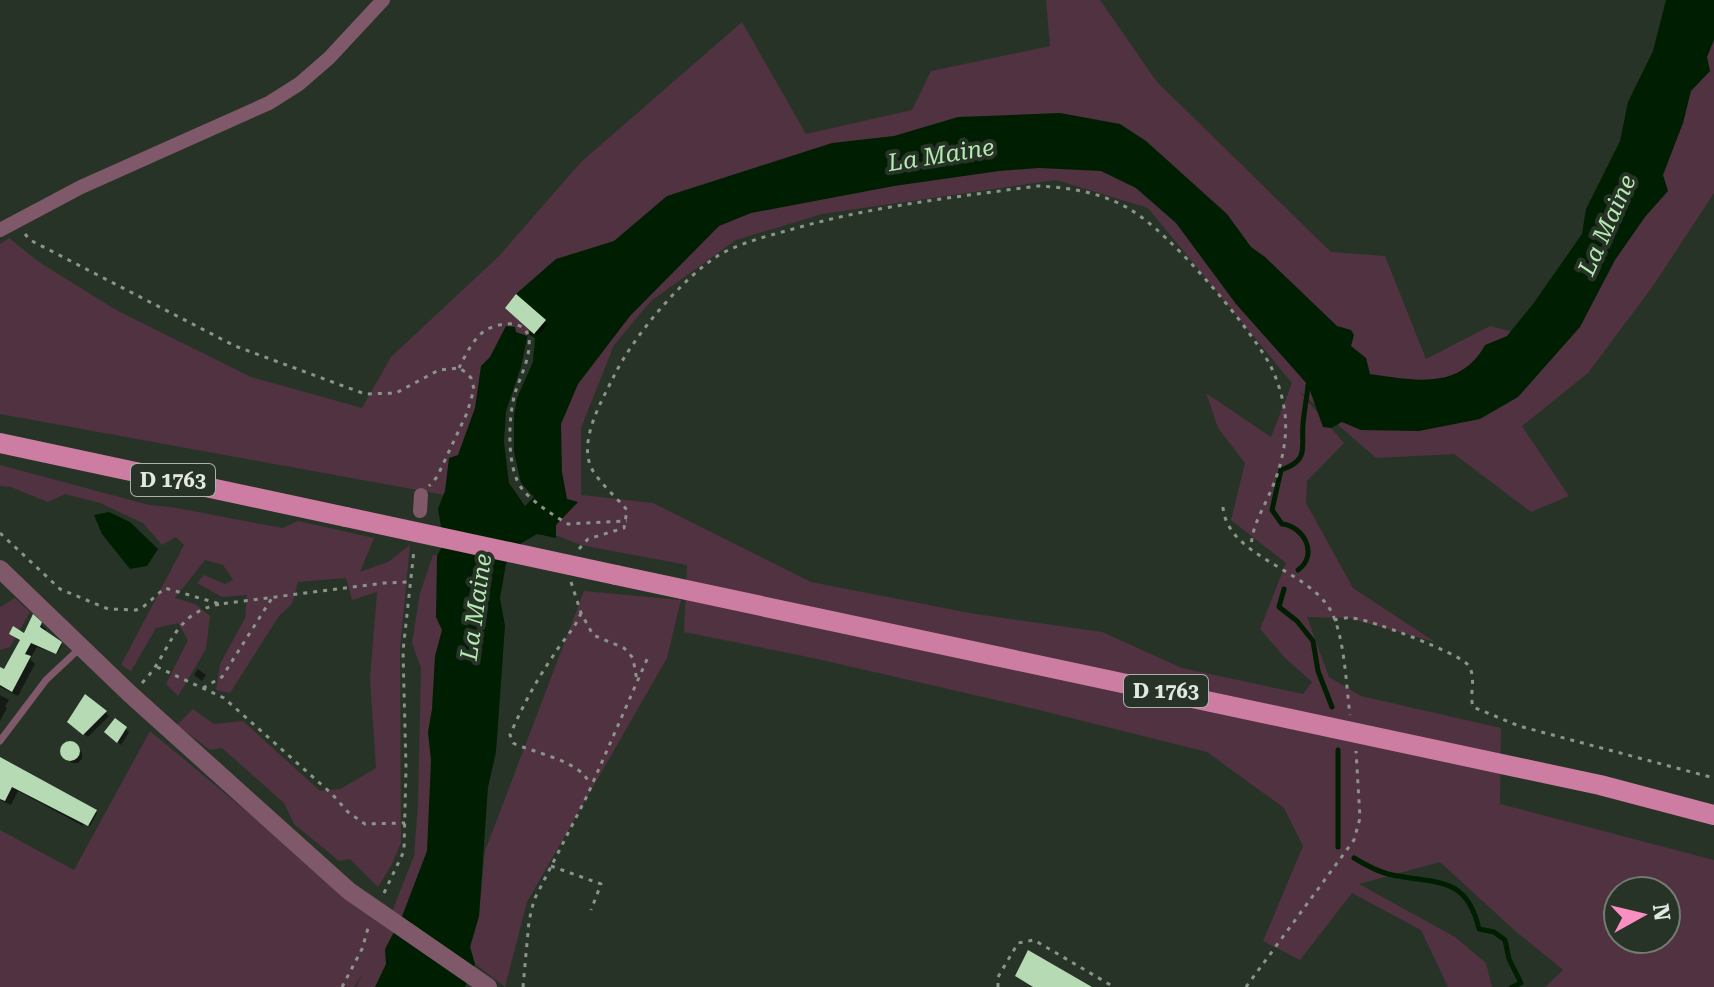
<svg xmlns="http://www.w3.org/2000/svg" width="1714" height="987" font-family="'Roboto Serif',serif">
	<rect width="100%" height="100%" fill="#283327"/>
	<g fill="#503240" fill-rule="evenodd">
		<path d="M1046,0h54l57,82 174,170 54,4 41,103 64,-33 65,17 159,-309v159l-61,93 -65,87 -66,53 47,70 -38,16 -77,-58 -78,4 -78,-68 46,53 -37,38 -1,22 47,85 82,54 -86,-24 -42,-1 22,60 32,19 140,32 -1,76 214,56v127h-169l18,-17 -50,-41 -73,-67 -81,22 96,53 31,26 6,24h-44l-27,-57 -69,-37 -52,67 -37,-19 40,-95 -19,-38 -77,-56 -172,-43 -222,-51 -129,-26 3,-67 -106,-20 -120,-47 -461,-84v-170l9,-6 30,24 77,48 135,67 111,31 29,-51 108,-101 82,-94 161,-140 64,112 106,-24 19,-39 119,-25zM1056,180l92,28 144,175 -21,54 -65,-44 12,35 27,35 -14,57 55,43 -26,66 25,29 27,24 -9,12 -121,-26 -80,-36 -127,-18 -164,-32 -158,-79 -72,-8v-67l33,-83 37,-44 85,-61 86,-26zM1618,891h48v48h-48z"/>
		<path d="M0,465l149,40 22,2 111,21 16,-7 76,17 -14,34 28,-10 22,-17 -10,105 1,193 -10,23 -13,21 -28,-28 -11,2 -45,-37 -10,-21 -62,-55 -12,2 -33,-25 16,-16 21,15 29,-3 77,70 20,-2 36,-21 -6,-90 7,-86 -25,8 -6,-22 -48,4 -6,22 -13,12 -49,77 -14,-3 4,-26 25,-46 2,-23 -25,2 -25,-14 7,-8 21,9 8,-4 -10,-15 -18,-5 -30,38 20,6 15,12 -4,33 -28,47 -12,-12 22,-44 -10,-17 -22,5 -25,43 -10,-6 63,-120 -8,-8 -14,8 -19,-22 -43,-20 -35,-9 -17,8 -37,-15 -11,-1z"/>
		<path d="M433,555l14,1 -12,281 -50,150h-29l7,-13 -9,13h-354v-157l74,40 76,-139 236,196 28,-71 4,-52 3,-136 -9,-25 8,-50z"/>
		<path d="M584,591l97,9 -14,58 -140,244 -22,85 -30,-23 -5,-17 9,-31 6,-65z"/>
		<path d="M15,598l15,14 -20,35 -10,3v-43z"/>
	</g>
	<g fill="#001e01">
		<path d="M1666,0h48v40l-7,17 3,14 -19,20 -8,32 -20,52 5,16 -23,26 -30,43 -35,67 -62,70 -38,22 -61,12 -58,-1 -19,-8 -11,6 -8,-1 -15,-42 -72,-81 -60,-81 -40,-35 -35,-17 -62,-3 -40,3 -105,15 -143,27 -32,13 -89,90 -52,68 -17,40 1,48 5,27 11,3 -22,23v13l-19,-4 -17,10 -14,20 -6,34 5,28 -9,126 -8,35 -9,129 -9,31 5,17 -10,23h-90l11,-23 -1,-15 16,-30 26,-68 4,-90 -3,-29 4,-23 3,-53 7,-26 -6,-13 1,-61 7,-13 -6,-34 7,-18 4,-33 9,-3 17,-47 6,-42 9,-9 16,-31 9,1 1,5 11,4 3,-5 4,3 12,-14 -30,-26 40,-35 58,-18 53,-45 165,-53 62,-7 64,-19 102,-4 60,11 26,17 81,73 24,33 14,10 72,69 14,4 3,5 -3,11 15,12 4,16c43,6 90,17 115,-29l22,-9 26,-32 49,-70 4,-25 34,-68 8,-39 25,-51z"/>
		<path d="M109,512l21,10 28,27 -11,17 -17,3 -28,-35 -8,-19z"/>
	</g>
	<path fill="#283327" d="M528,334l7,4 -2,24 -16,36 -3,18v36l7,31 13,14 -9,9 -16,-23 -5,-41 2,-31 15,-44z"/>
	<g fill="#0007">
		<path d="M517,297l31,27 -10,12 -31,-28z"/>
		<path d="M34,618l12,11 -1,3 5,6 12,7 -5,9 -20,-7 -7,12 5,5 -17,32 -18,-9v-18l5,3 16,-30 -10,-8 14,2z"/>
		<path d="M198,669l8,6 -4,6 -8,-6z"/>
		<path d="M0,695l9,5 -4,6 2,2 -7,13z"/>
		<path d="M105,712l4,4 -21,21 -19,-15z"/>
		<path d="M116,721l13,11 -8,13 -14,-13z"/>
		<path d="M73,743l9,10v6l-4,4h-6l-9,-9v-6l4,-4z"/>
		<path d="M0,759l97,54 -7,13 -6,-3 -1,3 -65,-35 -7,14 -11,-5z"/>
	</g>
	<g fill="none" stroke-linecap="round" stroke-linejoin="round">
		<g stroke="#001e01" stroke-width="5">
			<path d="M1298,570c21,-15 6,-44 -16,-46l-10,-14 9,-40c29,-10 20,-22 22,-46 1,-13 4,-26 5,-39l4,-4"/>
			<path d="M1284,589l-5,18 18,14 16,20 5,30 14,36"/>
			<path d="M1338,847v-97"/>
			<path d="M1354,858c10,6 22,13 34,16 46,11 78,-1 91,55l15,3 11,8 4,19 12,24 -9,4"/>
		</g>
	</g>
	<g fill="#b6dbb4">
		<path d="M516,294l30,26 -12,14 -29,-26z"/>
		<path d="M33,614l9,8 -2,5 22,15 -6,12 -25,-11 -6,11 6,2 -19,36 -12,-7v-18l4,2 16,-29 -11,-6 4,-8 11,7z"/>
		<path d="M85,694l22,17 -24,24 -16,-13z"/>
		<path d="M115,718l12,9 -10,16 -13,-11z"/>
		<circle cx="70" cy="751" r="10"/>
		<path d="M0,757l97,53 -9,16 -76,-39 -7,14 -5,-2z"/>
		<path d="M1028,950l64,37h-59l-18,-11z"/>
	</g>
	<g fill="none" stroke-linecap="round" stroke-linejoin="round">
		<g stroke="#8b948a" stroke-width="3" stroke-dasharray="4 6" stroke-linecap="butt">
			<path d="M25,234l5,6 205,106 130,48 31,-1 43,-23 20,-2 8,5 4,5 3,11 -7,24 -30,64 -8,9"/>
			<path d="M459,368c6,-12 13,-27 24,-36 12,-9 43,-15 46,7 2,18 -9,38 -14,54 -7,25 -9,77 8,97 11,13 30,25 45,34l59,-3"/>
			<path d="M1223,507c4,50 85,62 108,104 14,27 15,74 19,104"/>
			<path d="M0,533l60,56 48,20 28,1 7,-3 22,-19 55,16 164,-21 25,-1"/>
			<path d="M579,549l9,-10 36,-11 3,-18c-10,-12 -23,-23 -32,-36 -20,-27 5,-70 18,-96 19,-40 68,-99 106,-123 23,-13 49,-19 74,-26 80,-23 162,-32 245,-43 30,1 66,7 93,24 40,24 114,111 138,153 8,15 14,34 16,51 3,28 -5,58 -17,83 -8,18 -16,30 -17,51"/>
			<path d="M571,582l10,31 12,22 31,13 9,10 4,23"/>
			<path d="M581,613c-6,16 -19,28 -28,43 -17,25 -31,51 -43,79l3,8c21,10 68,18 76,40"/>
			<path d="M1334,620c5,-1 13,-3 18,-2 17,1 107,35 116,47 9,12 1,28 5,42l46,19 195,52"/>
			<path d="M157,667l67,31 108,96 16,18 17,12 40,-1"/>
			<path d="M142,683c30,-30 28,-69 78,-79"/>
			<path d="M203,688l19,-11 50,-79"/>
			<path d="M551,866l50,18 -10,26"/>
			<path d="M384,893l20,-42 2,-83 -3,-117 11,-101"/>
			<path d="M342,987l20,-38 7,-24"/>
			<path d="M523,987l6,-66 5,-21 53,-104 61,-139"/>
			<path d="M998,987v-10l20,-34 16,-3 80,47"/>
			<path d="M1246,987l108,-147 6,-22 -4,-67"/>
		</g>
		<path stroke="#7f5869" stroke-width="7" d="M0,741l46,-61 33,-31"/>
		<g stroke="#7f5869" stroke-width="14">
			<path d="M0,230l81,-43 188,-84 30,-19 30,-26 54,-58"/>
			<path d="M420,511l1,-16"/>
		</g>
		<path stroke="#7f5869" stroke-width="18" d="M0,569l130,125 219,197 139,96"/>
		<g stroke="#cc7da1" stroke-width="20">
			<path d="M0,443l346,74"/>
			<path d="M616,575l984,210 114,30"/>
		</g>
		<path stroke="#cc7da1" stroke-width="20" d="M346,517l270,58"/>
	</g>
	<g text-anchor="middle" dominant-baseline="central" stroke-width="8" stroke-linejoin="round" paint-order="stroke">
		<g fill="#283327" stroke="#aab2a9" stroke-width="2">
			<rect x="131" y="464" width="84" height="32" rx="6"/>
			<rect x="1124" y="675" width="84" height="32" rx="6"/>
		</g>
		<g font-size="20" font-weight="bold" fill="#e1e8e1">
			<text x="173" y="480">D 1763</text>
			<text x="1166" y="691">D 1763</text>
		</g>
		<g font-size="24" font-style="italic" fill="#b5ebb2" stroke="#283327">
			<text transform="translate(941 155) rotate(-9)">La Maine</text>
			<text transform="translate(1607 225) rotate(-66)">La Maine</text>
			<text transform="translate(476 607) rotate(-82)">La Maine</text>
		</g>
	</g>
	<g transform="translate(1642 915) rotate(82)"><circle r="38" fill="#283327" stroke="#727b71" stroke-width="2"/>
	<path d="M0-6L14 30L0 20L-14 30Z" fill="#fc8fc2"/>
	<text y="-12" font-size="22" font-weight="bold" text-anchor="middle" fill="#e1e8e1">N</text>
	</g>
</svg>
